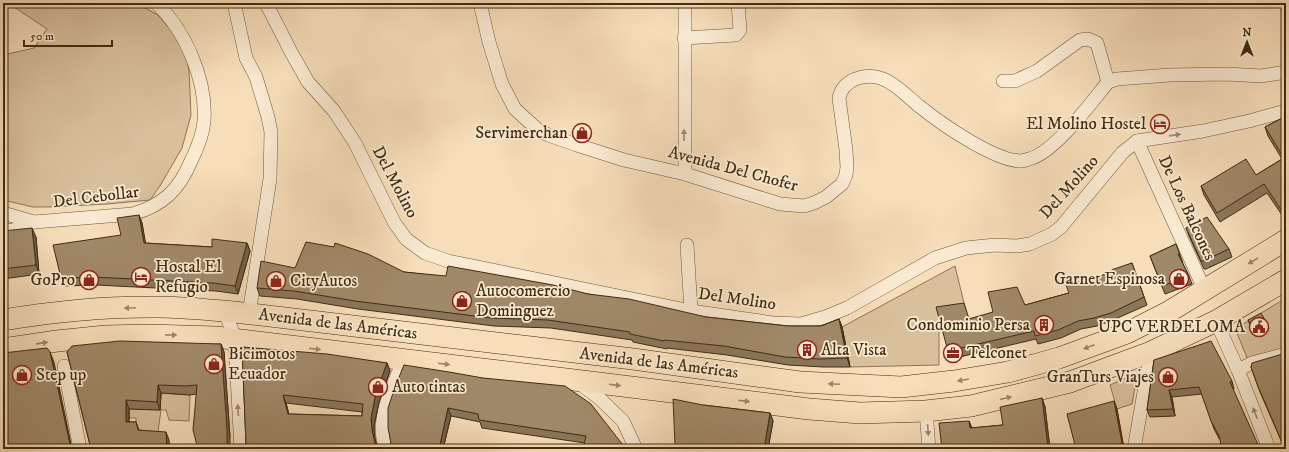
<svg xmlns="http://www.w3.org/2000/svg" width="1289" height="452" font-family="'IM FELL DW Pica',serif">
	<rect width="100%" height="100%" fill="#f7deba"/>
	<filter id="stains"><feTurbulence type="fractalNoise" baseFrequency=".005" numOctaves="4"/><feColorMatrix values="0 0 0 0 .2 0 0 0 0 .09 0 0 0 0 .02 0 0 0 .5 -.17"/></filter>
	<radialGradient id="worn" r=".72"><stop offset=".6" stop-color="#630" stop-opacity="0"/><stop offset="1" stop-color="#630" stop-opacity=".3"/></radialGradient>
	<g fill="#d8c09d" stroke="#8c7657">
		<path d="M8,3h128l22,12 16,19 11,17 4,20 2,44 -9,33 -22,38 -10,14 -43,4 -58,3h-16l-30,-7v-145l31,-7 13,-19z"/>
		<path d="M955,266l11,45 -27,4v50l-89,2 -8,-40z"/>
		<path d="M1286,298v51l-38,11 -11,-27 3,-7z"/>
		<path d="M1131,376l3,1 2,4 -4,23 -15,5 -7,-24z"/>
		<path d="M161,393l29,2 -1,26 -20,-1 -3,-10h-5l-4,29 -34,-15h13v-6h-7v-9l31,1z"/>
	</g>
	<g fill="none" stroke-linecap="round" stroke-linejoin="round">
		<g stroke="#6e583b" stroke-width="14">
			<g id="street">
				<path d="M234,3l12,55 10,19 12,40 3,15 -1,47 -21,135"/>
				<path d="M266,3l25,49 17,30 26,29 21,32 39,79 12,17 19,14 23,8 243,50 82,12 28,1 24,-7 22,-9 88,-50 31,-10 29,-3 22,1 13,-2 22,-10 9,-7 62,-75 14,-11 66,-10 46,-10 37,-10"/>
				<path d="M480,3l9,39 13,42 13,25 23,21 10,5 29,10 47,15 61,14 95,30 24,2 10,-3 12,-6 16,-13 4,-9 1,-8 -1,-17 -7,-52c4,-19 27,-26 44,-19 13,5 25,18 36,27 21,17 74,54 101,55 2,0 6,-1 9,-2 25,-6 62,-56 79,-77l9,-3 53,-4 57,-1 34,2 25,-4"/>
				<path d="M684,38l52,-3 4,-5 -2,-27"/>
				<path d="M1003,81h12l22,-10 43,-31 8,-1 9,4 11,39"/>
				<path d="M1137,141l68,150"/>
				<path d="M685,174v-171"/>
				<path d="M3,213l31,9"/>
				<path d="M3,231l10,-1 21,-8 99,-8c30,-9 46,-24 58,-53 6,-12 12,-26 13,-40 3,-41 -19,-91 -48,-118"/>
				<path d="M687,245l4,66"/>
				<path d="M225,311l10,28 6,110"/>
				<path d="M1216,321l22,49 31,79"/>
				<path d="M64,366l16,83"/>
				<path d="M1238,370l14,-7 34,-9"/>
				<path d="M579,383l20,15 24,23 13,28"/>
				<path d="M926,411l3,38"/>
				<path d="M386,449c-12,-29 7,-62 18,-90"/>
				<path d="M1134,449l17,-97"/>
			</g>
		</g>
		<g stroke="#412c11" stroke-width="22">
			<g id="primary">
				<path d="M3,320c48,-8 97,-13 146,-13 31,-1 63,3 94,6l390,46 167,23 101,5 53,-6 54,-9 51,-14 68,-25 43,-22 116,-71"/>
				<path d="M3,349l54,-8 49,-5 43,-1 67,2 358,43 235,29 51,4 66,-2 45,-5 99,-24 81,-30 65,-31 70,-41"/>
			</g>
		</g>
		<use href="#street" stroke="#faead2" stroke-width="13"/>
		<use href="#primary" stroke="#f7deba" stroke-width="21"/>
	</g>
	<g fill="#8a765a" stroke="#412c11" fill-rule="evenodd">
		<path d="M1286,116v105l-19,-28 -47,29 -16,-27 -3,-9 55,-11 26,-16 -14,-23 -3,-9z"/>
		<path d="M139,215l3,8 3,20 67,4 35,-4 3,8 -12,43 -22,-3 -120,-6 -32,1 -3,-8 60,-43z"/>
		<path d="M1186,228l43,21 3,8 -26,12h-2l-15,-33z"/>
		<path d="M3,231l33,6 3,37 -36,5z"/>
		<path d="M1176,244l7,19 -1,-1 7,14 3,8 -27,10 -15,-38z"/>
		<path d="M1132,263l15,42 -34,15 -16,6 -16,3 -20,9 -23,6 -2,-5 -85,20 -3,-8 21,-32 56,-14 44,-12 30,-16z"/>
		<path d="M295,268l109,4 184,22 118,23 82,9h33l18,-7 3,8 8,40h-27l-35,-2 -61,-10 -60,-7v1l-34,-7 -1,-2 -81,-12 -57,-2 -136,-17 -61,-10 -37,-3 -3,-8z"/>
		<path d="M1248,320l19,4 2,5 -13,7 -6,-11z"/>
		<path d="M221,344l3,8 6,85 -33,-43 -7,1 -29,-2 -1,17 -31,-1v13h7l3,8 30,10 -78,9 -24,-97z"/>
		<path d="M242,347l145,16 3,8 -11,31 -5,24 1,13 2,6 1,2 3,1 7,-2 3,-3 13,-78 222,84 -144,-21 -2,-6 -29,-6 -8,33h-195l-2,-5zM286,403l76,9v4l-73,-2z"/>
		<path d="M1285,354l-2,91 -23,-53 -9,-25z"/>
		<path d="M1154,360l78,21 2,8h-1l-13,51 -6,-11 -12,-35 -30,3 3,19 -25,1 -3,-7z"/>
		<path d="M1042,398l3,9 5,42h-108l27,-28 3,7 31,-3z"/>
		<path d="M703,405l67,8 3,8 -5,28h-91l-2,-4z"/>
		<path d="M1117,409l7,40h-48z"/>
	</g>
	<g fill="#70604a" stroke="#412c11">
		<path d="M139,215l3,8 5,28 -3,-8z"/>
		<path d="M32,228l4,9 3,37 -3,-9z"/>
		<path d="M247,243l3,8 -12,43 -3,-8z"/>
		<path d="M839,319l3,8 8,40 -3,-9z"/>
		<path d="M221,344l3,8 6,85v12h-3z"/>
		<path d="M50,352l4,10 18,87h-1z"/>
		<path d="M387,363l3,8 -11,31 -5,24 1,13 3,10 -3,-6 -3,-13 -1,-12 5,-25z"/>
		<path d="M158,385l3,8 -1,17 -3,-8z"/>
		<path d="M1169,390l3,7 3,19 -2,-7z"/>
		<path d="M283,395l3,8 5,20 -3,-9z"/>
		<path d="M1042,398l3,9 5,42h-1l-1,-2z"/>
		<path d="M126,400l3,9v22l-3,-9z"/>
		<path d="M1114,401l3,8 7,40 -2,-6z"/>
		<path d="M448,408l3,8 -8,33h-4z"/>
		<path d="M770,413l3,8 -5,28h-4z"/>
		<path d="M969,421l3,8 -2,-1z"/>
		<path d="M166,432l3,8 1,9h-3z"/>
	</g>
	<g fill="#a08969" stroke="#412c11" fill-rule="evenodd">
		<path d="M1286,116v97l-2,1 -20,-30 -47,29 -16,-27 45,-27 10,16 28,-17 -19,-31z"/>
		<path d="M139,215l5,28 68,4v-8l35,4 -12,43 -22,-3 -120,-6 -32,1 -8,-33 68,-10 -4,-17z"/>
		<path d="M1207,217l22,32 -26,12h-2l-15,-33z"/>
		<path d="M32,228l4,37 -33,4v-38z"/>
		<path d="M306,242l28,5 1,-4 33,11 36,18 42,4 2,-10 105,19 35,9 41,5 77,18 82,9h33l18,-7 8,39 -27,1 -35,-2 -61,-11 -60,-6v1l-34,-7v-2l-82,-12 -57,-2 -136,-17 -61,-10 -37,-3 4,-27 34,7z"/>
		<path d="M1176,244l4,11 -2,-1 11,22 -27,10 -12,-30z"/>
		<path d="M1132,263l12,34 -33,16 -17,5 -16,3 -20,9 -23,6 -1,-5 -86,20 -12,-44 28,-4 5,16 24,-7 -5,-20 29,-5 8,18 44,-12 -3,-8 33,-8 15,-8z"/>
		<path d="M1261,313l6,11 -13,7 -6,-11z"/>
		<path d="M120,341l101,3 6,85v20h-29l-5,-19 4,-45 -10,1 -29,-1 -1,17 -31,-2v22h10l2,8 28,2 1,17h-76l-24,-97 5,-6z"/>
		<path d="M1211,341l21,40 -2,1 30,67h-38l-3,-13 -8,-15 -12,-34 -30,3 4,19 -26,1 7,-50z"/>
		<path d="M242,347l85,7 60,9 -11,30 -5,25 1,12 3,13 3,4 3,1 7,-2 3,-3 -3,-15v-20l7,-21 9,-22 45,7 34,6 82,8 26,18 35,45h-43l3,-13 -107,-16 -1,-6 -30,-6 -9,41h-17l-21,-4 -2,4h-143l-10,-5zM283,395l80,9 -1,12 -74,-2z"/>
		<path d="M47,348l3,4 21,97h-68v-96z"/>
		<path d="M1286,353v96h-2l-3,-9 -24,-56 -6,-17 1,-4z"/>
		<path d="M1042,398l6,49 -12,2h-94l-3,-26 30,-2 1,7 33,-3 -3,-18z"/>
		<path d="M673,399l30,6 67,8 -6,36h-55l-34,-4z"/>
		<path d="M1114,401l8,42 -14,6h-32l-9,-35z"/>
		<path d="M1140,445l31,3v1h-32z"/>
	</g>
	<defs><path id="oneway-solid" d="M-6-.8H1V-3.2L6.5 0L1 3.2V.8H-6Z"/></defs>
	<g fill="#9e8b72">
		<use href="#oneway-solid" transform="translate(684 135) rotate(-90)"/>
		<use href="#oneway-solid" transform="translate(1175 135) rotate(-8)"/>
		<use href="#oneway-solid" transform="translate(238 410) rotate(-94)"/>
		<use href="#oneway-solid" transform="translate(1255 413) rotate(-111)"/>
		<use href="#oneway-solid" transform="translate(928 430) rotate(86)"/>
	</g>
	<g fill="#9c8566">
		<use href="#oneway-solid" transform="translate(1253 261) rotate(149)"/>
		<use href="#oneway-solid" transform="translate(130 308) rotate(177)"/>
		<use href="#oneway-solid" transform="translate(171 335) rotate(1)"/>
		<use href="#oneway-solid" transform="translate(42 343) rotate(-8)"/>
		<use href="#oneway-solid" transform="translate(1089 347) rotate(159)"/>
		<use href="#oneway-solid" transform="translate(315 349) rotate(7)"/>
		<use href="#oneway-solid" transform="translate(444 364) rotate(7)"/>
		<use href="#oneway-solid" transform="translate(963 380) rotate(170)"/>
		<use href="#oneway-solid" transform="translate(834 384) rotate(-177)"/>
		<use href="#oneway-solid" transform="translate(615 385) rotate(7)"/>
		<use href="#oneway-solid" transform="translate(1006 398) rotate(-14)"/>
		<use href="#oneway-solid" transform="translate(744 401) rotate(7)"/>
	</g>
	<defs>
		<g id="hotel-ring" transform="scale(1)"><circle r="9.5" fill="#faead2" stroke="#8f2418" stroke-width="1.5"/><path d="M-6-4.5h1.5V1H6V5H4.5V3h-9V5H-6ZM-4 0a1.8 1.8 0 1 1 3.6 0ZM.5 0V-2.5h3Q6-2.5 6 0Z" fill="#8f2418"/></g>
		<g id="shop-ring" transform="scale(1)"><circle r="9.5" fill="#faead2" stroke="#8f2418" stroke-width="1.5"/><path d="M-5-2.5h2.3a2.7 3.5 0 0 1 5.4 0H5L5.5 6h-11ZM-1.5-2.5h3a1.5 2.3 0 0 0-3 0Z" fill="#8f2418"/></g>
		<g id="building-ring" transform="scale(1)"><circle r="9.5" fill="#faead2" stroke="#8f2418" stroke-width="1.5"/><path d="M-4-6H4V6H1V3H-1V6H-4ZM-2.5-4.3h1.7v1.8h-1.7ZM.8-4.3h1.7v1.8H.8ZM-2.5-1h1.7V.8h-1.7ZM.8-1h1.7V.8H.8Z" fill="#8f2418"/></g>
		<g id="civic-ring" transform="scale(1)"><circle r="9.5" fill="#faead2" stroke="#8f2418" stroke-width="1.5"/><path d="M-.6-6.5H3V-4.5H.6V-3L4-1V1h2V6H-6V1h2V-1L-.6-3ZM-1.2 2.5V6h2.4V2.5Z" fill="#8f2418"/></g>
		<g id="office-ring" transform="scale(1)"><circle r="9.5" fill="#faead2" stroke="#8f2418" stroke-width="1.5"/><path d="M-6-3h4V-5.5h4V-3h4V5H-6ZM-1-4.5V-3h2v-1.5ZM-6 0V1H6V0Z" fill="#8f2418"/></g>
	</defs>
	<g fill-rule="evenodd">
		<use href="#hotel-ring" x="1160" y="124"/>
		<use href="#shop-ring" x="582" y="133"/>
		<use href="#hotel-ring" x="141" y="277"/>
		<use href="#shop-ring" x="1179" y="279"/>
		<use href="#shop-ring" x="89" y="280"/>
		<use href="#shop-ring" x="276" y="281"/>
		<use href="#shop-ring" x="462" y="301"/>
		<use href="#building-ring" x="1044" y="325"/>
		<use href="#civic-ring" x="1259" y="327"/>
		<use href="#building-ring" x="807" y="350"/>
		<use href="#office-ring" x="953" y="353"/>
		<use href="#shop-ring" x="214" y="364"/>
		<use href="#shop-ring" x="22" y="375"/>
		<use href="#shop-ring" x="1168" y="377"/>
		<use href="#shop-ring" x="378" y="387"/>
	</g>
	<g text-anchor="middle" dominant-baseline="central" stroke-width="3.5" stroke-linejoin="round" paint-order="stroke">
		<g font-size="17" fill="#412c11" stroke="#faead2" text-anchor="start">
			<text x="1146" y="124" text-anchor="end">El Molino Hostel</text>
			<text x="568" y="133" text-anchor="end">Servimerchan</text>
			<text x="155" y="267">Hostal El<tspan x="155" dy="20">Refugio</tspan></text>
			<text x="1165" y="279" text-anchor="end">Garnet Espinosa</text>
			<text x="75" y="280" text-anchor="end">GoPro</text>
			<text x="290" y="281">CityAutos</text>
			<text x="476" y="291">Autocomercio<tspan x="476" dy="20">Dominguez</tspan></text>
			<text x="1030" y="325" text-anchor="end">Condominio Persa</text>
			<text x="1245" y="327" text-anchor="end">UPC VERDELOMA</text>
			<text x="821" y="350">Alta Vista</text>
			<text x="967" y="353">Telconet</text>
			<text x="228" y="354">Bicimotos<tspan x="228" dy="20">Ecuador</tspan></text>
			<text x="36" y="375">Step up</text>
			<text x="1154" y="377" text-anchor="end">GranTurs Viajes</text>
			<text x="392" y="387">Auto tintas</text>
		</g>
		<g font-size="17" fill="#412c11" stroke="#faead2">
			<text transform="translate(733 169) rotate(15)">Avenida Del Chofer</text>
			<text transform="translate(395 182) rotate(62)">Del Molino</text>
			<text transform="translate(1069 187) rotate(-48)">Del Molino</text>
			<text transform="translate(96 197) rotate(-7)">Del Cebollar</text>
			<text transform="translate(1187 208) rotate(65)">De Los Balcones</text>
			<text transform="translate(737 299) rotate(8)">Del Molino</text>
			<text transform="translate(338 324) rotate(7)">Avenida de las Américas</text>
			<text transform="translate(659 363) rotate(7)">Avenida de las Américas</text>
		</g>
	</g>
	<rect width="1289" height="452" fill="none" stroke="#f7deba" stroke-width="16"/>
	<rect x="4" y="4" width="1281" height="444" fill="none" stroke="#412c11" stroke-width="2"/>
	<rect x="8" y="8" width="1273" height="436" fill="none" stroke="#412c11"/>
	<g transform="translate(1247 42)" stroke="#faead2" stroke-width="3" paint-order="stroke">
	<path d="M0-3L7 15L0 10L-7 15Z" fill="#412c11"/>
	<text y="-6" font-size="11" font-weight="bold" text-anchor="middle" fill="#412c11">N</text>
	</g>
	<path d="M24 40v6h88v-6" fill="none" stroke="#412c11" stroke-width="2"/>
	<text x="30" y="40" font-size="12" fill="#412c11" stroke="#faead2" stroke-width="3" paint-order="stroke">50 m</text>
	<rect width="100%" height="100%" filter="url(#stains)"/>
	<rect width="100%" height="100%" fill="url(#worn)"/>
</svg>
